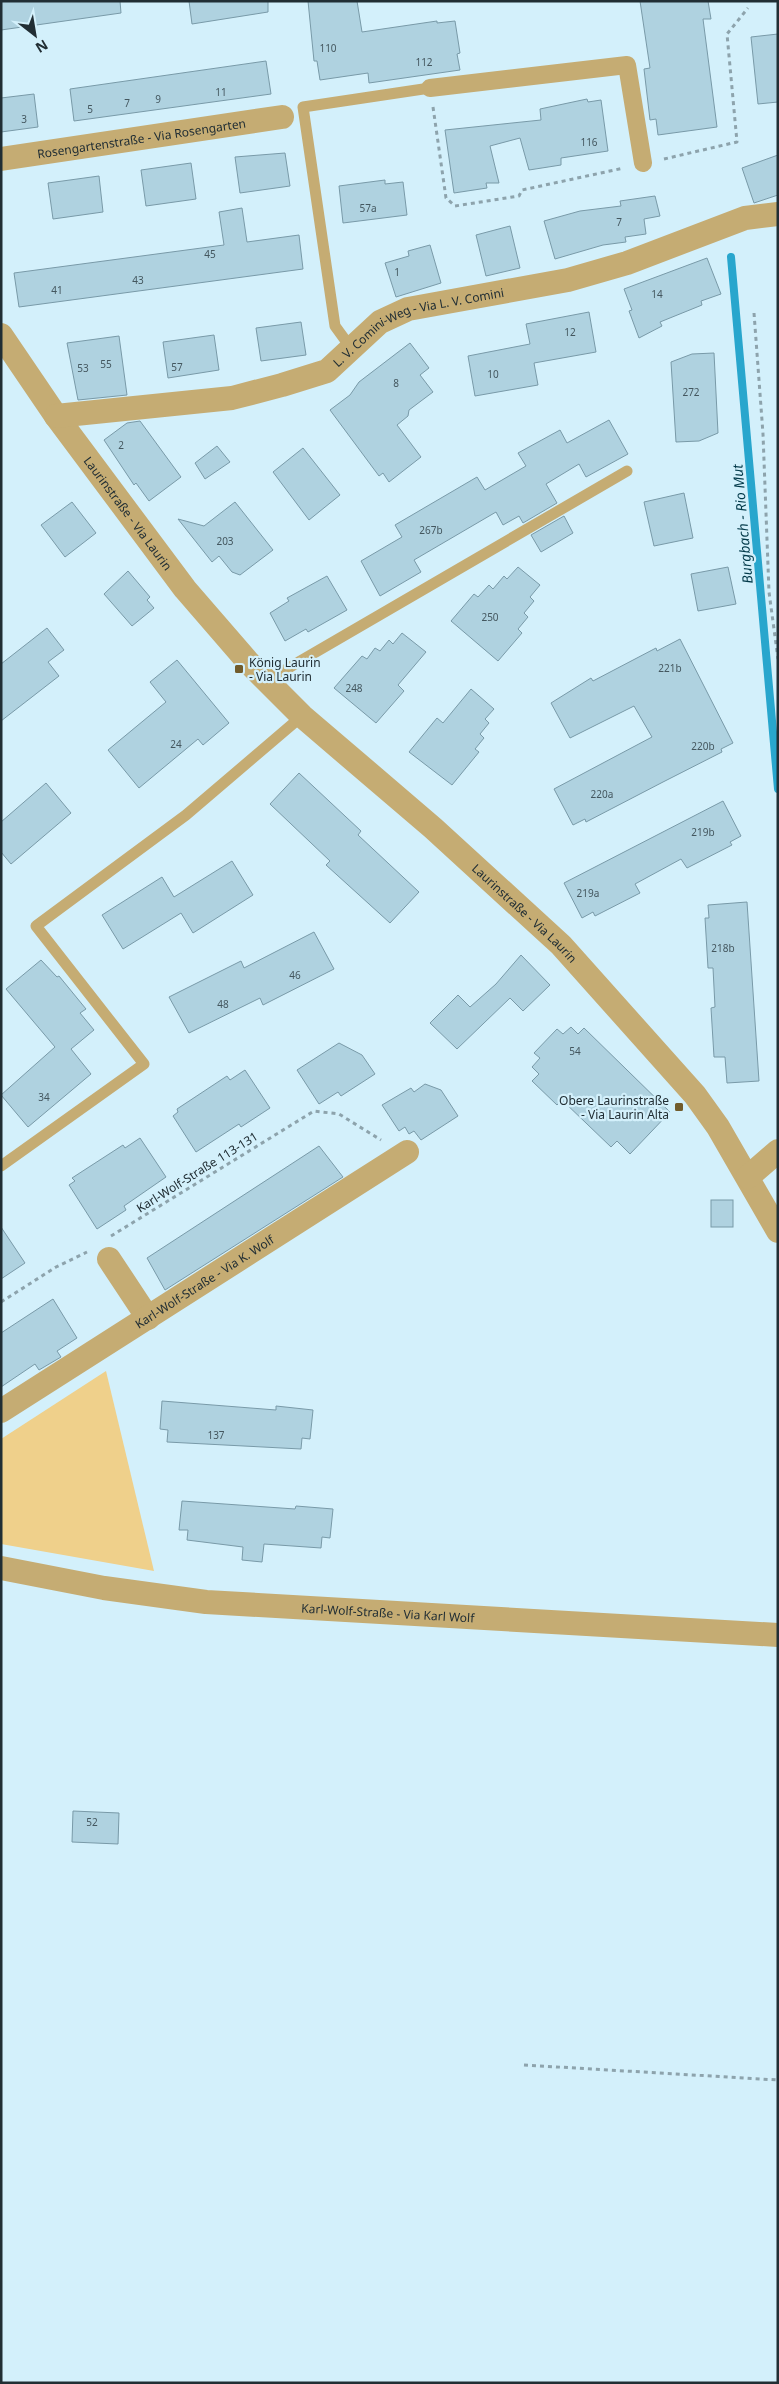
<svg xmlns="http://www.w3.org/2000/svg" width="779" height="2384" font-family="'Noto Sans',sans-serif">
	<rect width="100%" height="100%" fill="#d3f0fb"/>
	<path fill="#efd08b" d="M106,1371l48,200 -153,-27v-105z"/>
	<g fill="none" stroke-linecap="round" stroke-linejoin="round">
		<path stroke="#28a6cd" stroke-width="8" d="M731,257l47,532"/>
	</g>
	<g fill="#afd2e0" stroke="#799aa8">
		<path d="M1,1h119l1,12 -120,17z"/>
		<path d="M189,1h79v11l-76,12z"/>
		<path d="M308,1h49l5,31 75,-11v2l18,-2 5,32 -3,1 3,16 -91,13 -1,-10 -48,7 -3,-19h-3z"/>
		<path d="M640,1h68l3,18h-8l14,108 -59,8 -2,-16 -6,1 -6,-51 6,-1z"/>
		<path d="M778,34v68l-20,2 -7,-67z"/>
		<path d="M266,61l5,33 -197,27 -4,-32z"/>
		<path d="M34,94l4,33 -37,5v-34z"/>
		<path d="M587,99l1,3 13,-2 7,51 -47,7v7l-32,5 -9,-32 -30,8 9,37h-13l1,5 -33,5 -9,-63 96,-10 -1,-11z"/>
		<path d="M285,153l5,33 -50,7 -5,-36z"/>
		<path d="M778,155v40l-24,8 -12,-35z"/>
		<path d="M191,163l5,36 -50,7 -5,-36z"/>
		<path d="M99,176l4,36 -50,7 -5,-36z"/>
		<path d="M385,180v4l18,-2 4,33 -64,8 -4,-37z"/>
		<path d="M655,196l5,20 -16,3 2,15 -21,3 1,5 -23,3 -48,14 -11,-38 36,-10 41,-5 -1,-5z"/>
		<path d="M242,208l5,34 52,-7 4,34 -284,38 -5,-34 210,-28 -5,-33z"/>
		<path d="M510,226l10,42 -34,8 -10,-41z"/>
		<path d="M430,245l11,38 -45,14 -11,-34 24,-7 -1,-5z"/>
		<path d="M707,258l14,36 -20,7 1,4 -42,17 2,4 -23,12 -10,-27 3,-1 -8,-21z"/>
		<path d="M589,312l7,40 -62,11 4,22 -63,11 -7,-40 62,-12 -4,-20z"/>
		<path d="M301,322l5,33 -45,6 -5,-33z"/>
		<path d="M214,335l5,35 -51,8 -5,-36z"/>
		<path d="M119,336l8,59 -49,5 -11,-57z"/>
		<path d="M410,343l19,25 -9,7 13,17 -24,18 -1,6 -11,9 24,32 -32,25 -6,-9 -4,3 -49,-66 20,-15 9,-13z"/>
		<path d="M714,353l4,80 -19,8 -23,1 -5,-80 21,-8z"/>
		<path d="M609,420l19,34 -42,23 -7,-13 -33,20 11,19 -34,20 -4,-7 -16,9 -7,-13 -82,48 7,12 -41,24 -19,-35 41,-24 -7,-12 82,-48 8,13 41,-24 -8,-13 42,-23 7,13z"/>
		<path d="M140,421l41,56 -32,24 -13,-18 -2,2 -30,-45 23,-17z"/>
		<path d="M217,446l13,16 -25,17 -10,-16z"/>
		<path d="M303,448l37,47 -31,25 -36,-48z"/>
		<path d="M684,493l9,45 -39,8 -10,-44z"/>
		<path d="M72,502l24,31 -31,24 -24,-32z"/>
		<path d="M235,502l38,48 -33,25 -8,-3 -13,-16 -7,6 -34,-43 26,7z"/>
		<path d="M564,516l9,17 -32,19 -10,-17z"/>
		<path d="M518,567l22,18 -10,12 4,4 -10,12 4,4 -10,12 4,4 -24,28 -47,-40 23,-27 4,3 11,-12 4,4 11,-13 3,3z"/>
		<path d="M728,567l8,37 -38,7 -7,-37z"/>
		<path d="M128,571l22,26 -3,3 7,8 -22,18 -28,-32z"/>
		<path d="M327,576l20,34 -39,22 -2,-3 -21,12 -15,-28 19,-12 -2,-3z"/>
		<path d="M47,628l17,22 -16,12 11,14 -58,45v-57z"/>
		<path d="M402,633l24,19 -28,33 6,6 -28,32 -42,-35 28,-32 5,3 8,-11 5,3 9,-11 4,4z"/>
		<path d="M680,639l53,104 -12,6 1,3 -59,30 -77,40 -1,-3 -12,6 -19,-36 98,-52 -18,-31 -64,32 -19,-35 40,-25 2,3 63,-33 1,3z"/>
		<path d="M177,660l52,63 -26,22 -5,-6 -59,49 -31,-38 58,-48 -16,-20z"/>
		<path d="M471,689l23,20 -9,10 4,4 -9,11 4,4 -9,11 4,3 -27,33 -43,-33 28,-34 6,5z"/>
		<path d="M299,773l62,58 -3,4 61,57 -29,31 -64,-58 4,-4 -60,-57z"/>
		<path d="M46,783l25,30 -60,51 -10,-12v-30z"/>
		<path d="M723,801l18,35 -11,6 2,3 -45,23 -6,-9 -46,25 5,9 -45,23 -2,-4 -11,6 -18,-35z"/>
		<path d="M232,861l21,34 -60,38 -12,-20 -58,36 -21,-34 60,-38 12,20z"/>
		<path d="M747,902l12,179 -32,2 -2,-26h-11l-3,-49 4,-1 -2,-39h-5l-3,-50h4l-1,-13z"/>
		<path d="M314,932l20,37 -71,36 -3,-7 -71,35 -20,-36 72,-36 3,7z"/>
		<path d="M521,955l29,30 -27,26 -13,-13 -53,51 -27,-26 28,-28 12,12 26,-23z"/>
		<path d="M41,960l16,17 2,-1 27,33 -6,4 14,17 -23,19 20,25 -63,53 -27,-32 54,-48 -49,-58z"/>
		<path d="M571,1027l7,7 6,-6 86,84 -40,42 -13,-13 -6,6 -49,-47 -5,5 -25,-24 7,-7 -7,-7 8,-9 -6,-5 23,-24 6,5z"/>
		<path d="M339,1043l23,12 13,19 -34,22 -3,-4 -19,12 -22,-34z"/>
		<path d="M245,1070l25,38 -29,19 -2,-3 -43,28 -23,-36 5,-4 -1,-3 50,-33 3,4z"/>
		<path d="M425,1084l16,6 17,26 -37,24 -7,-9 -5,3 -4,-7 -6,4 -17,-26 29,-17 3,4z"/>
		<path d="M140,1138l26,39 -42,29 2,4 -29,19 -28,-44 6,-4 -3,-3 51,-33 2,3z"/>
		<path d="M319,1146l24,31 -178,113 -18,-32z"/>
		<rect x="711" y="1200" width="22" height="27"/>
		<path d="M1,1227l24,36 -24,16z"/>
		<path d="M53,1299l24,39 -20,13 4,6 -22,13 -4,-6 -34,23v-54z"/>
		<path d="M162,1401l114,9v-4l37,4 -3,29 -8,-1 -1,11 -134,-7 1,-12 -8,-1z"/>
		<path d="M182,1501l113,8 1,-3 37,3 -3,29 -8,-1 -1,11 -57,-4 -2,18 -20,-2 1,-13 -56,-7 1,-10h-9z"/>
		<path d="M73,1811l46,2 -1,31 -46,-2z"/>
	</g>
	<g fill="none" stroke-linecap="round" stroke-linejoin="round">
		<g stroke="#8da3ac" stroke-width="3" stroke-dasharray="4 4" stroke-linecap="butt">
			<path d="M433,107l13,91 9,8 64,-10 3,-6 102,-22"/>
			<path d="M664,159l73,-17 -10,-108 21,-26"/>
			<path d="M754,313l9,121 6,158 9,67"/>
			<path d="M111,1236l203,-125 25,3 42,26"/>
			<path d="M1,1302l55,-35 31,-15"/>
			<path d="M524,2065l254,15"/>
		</g>
		<g stroke="#c5ac73" stroke-width="11">
			<path d="M351,348l-16,-22 -32,-219 127,-19"/>
			<path d="M266,681l361,-210"/>
			<path d="M1,1166l143,-102 -108,-138 150,-111 116,-99"/>
		</g>
		<path stroke="#c5ac73" stroke-width="18" d="M430,88l197,-23 16,98"/>
		<g stroke="#c5ac73" stroke-width="24">
			<path id="s1" d="M1,159l281,-42"/>
			<path id="s2" d="M1,335l55,81 129,173 64,74 53,53 131,112 128,117 134,150 23,32 60,104"/>
			<path id="s3" d="M56,416l176,-18 50,-13 45,-14 53,-49 28,-13 160,-29 59,-17 118,-45 33,-4"/>
			<path d="M748,1177l30,-26"/>
			<path d="M109,1259l39,59"/>
			<path id="s4" d="M1,1411l406,-259"/>
			<path id="s5" d="M1,1568l103,20 102,14 572,33"/>
		</g>
	</g>
	<g fill="#715c2c" stroke="#d3f0fb" stroke-width="2">
		<rect x="234" y="664" width="10" height="10" rx="2.5"/>
		<rect x="674" y="1102" width="10" height="10" rx="2.5"/>
	</g>
	<g text-anchor="middle" dominant-baseline="central" stroke-width="4.5" stroke-linejoin="round" paint-order="stroke">
		<g font-size="10" fill="#44575f">
			<text x="328" y="48">110</text>
			<text x="424" y="62">112</text>
			<text x="221" y="92">11</text>
			<text x="158" y="99">9</text>
			<text x="127" y="103">7</text>
			<text x="90" y="109">5</text>
			<text x="24" y="119">3</text>
			<text x="589" y="142">116</text>
			<text x="368" y="208">57a</text>
			<text x="619" y="222">7</text>
			<text x="210" y="254">45</text>
			<text x="397" y="272">1</text>
			<text x="138" y="280">43</text>
			<text x="57" y="290">41</text>
			<text x="657" y="294">14</text>
			<text x="570" y="332">12</text>
			<text x="106" y="364">55</text>
			<text x="177" y="367">57</text>
			<text x="83" y="368">53</text>
			<text x="493" y="374">10</text>
			<text x="396" y="383">8</text>
			<text x="691" y="392">272</text>
			<text x="121" y="445">2</text>
			<text x="431" y="530">267b</text>
			<text x="225" y="541">203</text>
			<text x="490" y="617">250</text>
			<text x="670" y="668">221b</text>
			<text x="354" y="688">248</text>
			<text x="176" y="744">24</text>
			<text x="703" y="746">220b</text>
			<text x="602" y="794">220a</text>
			<text x="703" y="832">219b</text>
			<text x="588" y="893">219a</text>
			<text x="723" y="948">218b</text>
			<text x="295" y="975">46</text>
			<text x="223" y="1004">48</text>
			<text x="575" y="1051">54</text>
			<text x="44" y="1097">34</text>
			<text x="216" y="1435">137</text>
			<text x="92" y="1822">52</text>
		</g>
		<g font-size="12" fill="#212e34" stroke="#d3f0fb">
			<text stroke="none"><textPath href="#s1" startOffset="142">Rosengartenstraße - Via Rosengarten</textPath></text>
			<text stroke="none"><textPath href="#s3" startOffset="381">L. V. Comini-Weg - Via L. V. Comini</textPath></text>
			<text stroke="none"><textPath href="#s2" startOffset="219">Laurinstraße - Via Laurin</textPath></text>
			<text stroke="none"><textPath href="#s2" startOffset="784">Laurinstraße - Via Laurin</textPath></text>
			<text transform="translate(197 1172) rotate(-32)">Karl-Wolf-Straße 113-131</text>
			<text stroke="none"><textPath href="#s4" startOffset="241">Karl-Wolf-Straße - Via K. Wolf</textPath></text>
			<text stroke="none"><textPath href="#s5" startOffset="390">Karl-Wolf-Straße - Via Karl Wolf</textPath></text>
		</g>
		<g font-size="12" fill="#212e34" stroke="#d3f0fb" text-anchor="start">
			<text x="249" y="662">König Laurin<tspan x="249" dy="14">- Via Laurin</tspan></text>
			<text x="669" y="1100" text-anchor="end">Obere Laurinstraße<tspan x="669" dy="14">- Via Laurin Alta</tspan></text>
		</g>
		<g font-size="14" font-style="italic" fill="#023949" stroke="#d3f0fb">
			<text transform="translate(742 524) rotate(-95)">Burgbach - Rio Mut</text>
		</g>
	</g>
	<rect width="779" height="2384" fill="none" stroke="#212e34" stroke-width="5"/>
	<g transform="translate(35 35) rotate(149)" stroke="#d3f0fb" stroke-width="4" paint-order="stroke">
	<path d="M0-4L9 19L0 12L-9 19Z" fill="#212e34"/>
	<text y="-8" font-size="14" font-weight="bold" text-anchor="middle" fill="#212e34">N</text>
	</g>
</svg>
